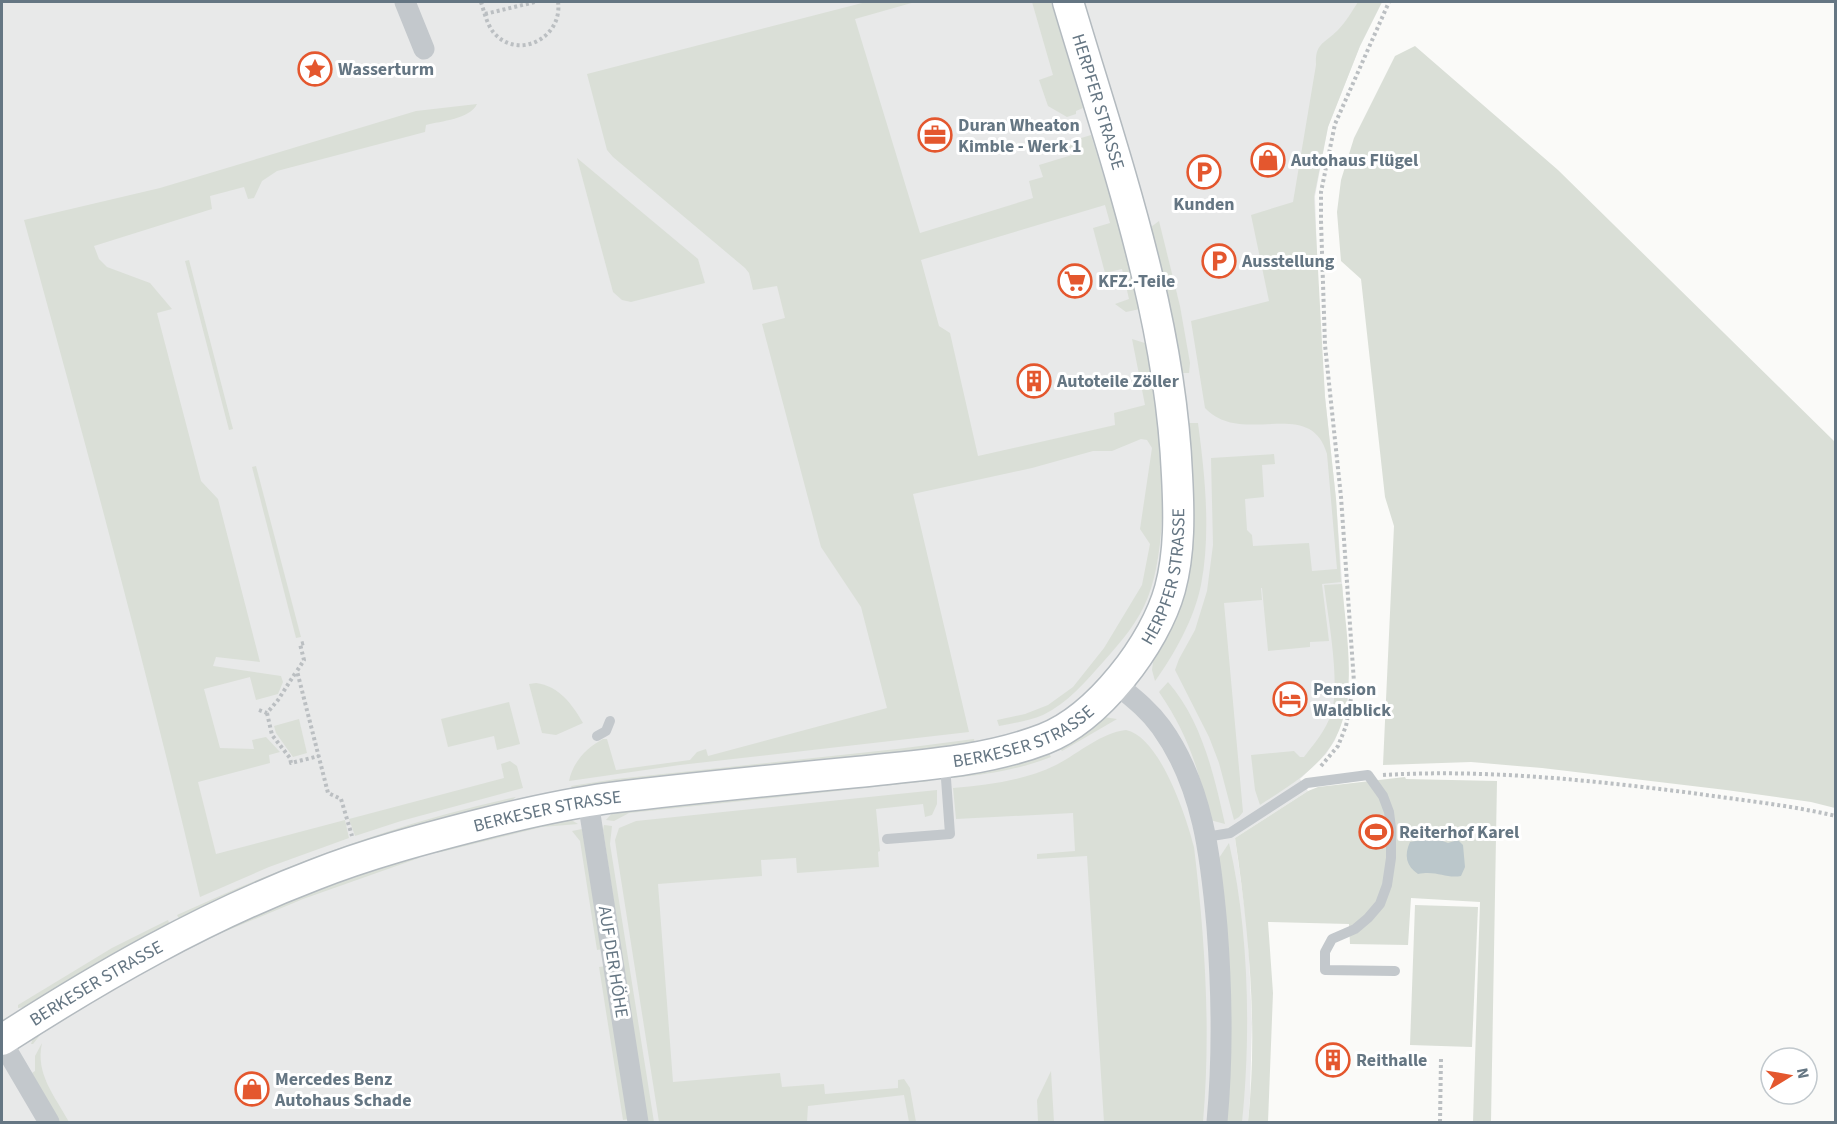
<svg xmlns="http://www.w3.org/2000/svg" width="1837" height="1124" font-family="'Source Sans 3',sans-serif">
	<rect width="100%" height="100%" fill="#fafaf8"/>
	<path fill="#e8e9e9" d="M2,2h1380l-22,44 -32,81 -13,69 4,121 6,80 11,102 12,166v35l-3,12 -10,28 -9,14 -26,25 8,12 -73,47 13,95 4,90 -2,75 -2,24h-1246z"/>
	<g fill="#dadfd7">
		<path d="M866,2h49l-60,17 65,214 113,-35 -4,-17 14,-4 -4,-12 33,-10 -4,-13 23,-7 33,107 16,67 -14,3 -11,-8 14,-5 -7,-30 -17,4 -12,-45 17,-5 -5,-18 -184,55 18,66 11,7 28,123 137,-31 -1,-12 31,-8 -13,-66 16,5c13,68 25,188 0,253 -9,24 -27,45 -44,64 -18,20 -36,42 -61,54 -14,6 -30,8 -44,11l-2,-6 28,-6 23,-9 25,-18 31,-39 38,-63 8,-41 -10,-15 12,-81 -5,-8 -6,-1 -29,12h-19l-61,17 -119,26 56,238 -289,33 -111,16c4,-19 17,-33 34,-42h4l9,31 74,-10 7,-8 9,-3 2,7 179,-48 -26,-101 -40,-60 -59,-223 23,-6 -8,-32 -24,4 -4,-17 -4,-5 -132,-111 -6,-7 -20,-76z"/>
		<path d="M1032,2h19l32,106 -7,3v3l-9,3 -19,-11 -9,-26 14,-5z"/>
		<path d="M1358,2h24l-22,44 -32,81 -14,70 11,200 11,102 5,83 -19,2 7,57 -19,1v5l-42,4 -6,-63h-1l1,12 -38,3 19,209 -4,5 -5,3 -15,-57 -10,-26 -34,-67 4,-11 16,-29 12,-39 6,-46 -2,-87 63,-4 1,10 -13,1 2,32 -19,2 2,31 5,5 1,11 56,-3 3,28 25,-2 -10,-115c-17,-59 -84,-6 -122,-46l-14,-87 78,-20 -18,-86 42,-13 23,-137c-1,-22 8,-21 22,-35 8,-8 14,-19 20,-28z"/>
		<path d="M1415,46l143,124 277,272v366l-24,-6 -85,-12 -184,-22 -71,-6 -88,3 11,-239 -9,-29 -24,-218 -20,-18 -4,-49 4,-32 13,-42 41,-82z"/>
		<path d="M477,104c-7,15 -36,17 -51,21l-1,7 -148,39 -15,10 -8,17 -6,1 -4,-12 -34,9 2,13 -118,37 5,13 8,8 43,16 22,26 -15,4 44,168 17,18 42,163 -44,-5 -3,9 68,10 2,6 -5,12 -22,6 -6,-23 -46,12 16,59 34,1 -2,-9 14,-3 14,15 -11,3 1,8 -72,19 18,72 129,-34 4,18 -80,29 -69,30c-53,-227 -114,-452 -176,-677l136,-32 256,-77z"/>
		<path d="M577,158l121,101 7,24 -74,19 -9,-2 -9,-8z"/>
		<path d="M1159,221l21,85 10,57 -1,10h-12l-30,-143z"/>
		<path d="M189,260l44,169 -4,1 -1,-4 -43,-165z"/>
		<path d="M1184,423h14c7,53 13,110 3,162 -7,34 -26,68 -46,96l-3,-11z"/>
		<path d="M256,466l45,171 -5,1 -44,-171z"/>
		<path d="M1342,584c4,52 20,126 -17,170 -18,22 -42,36 -65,51l-5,-15 -4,-35 43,-4 6,6h4c10,-13 22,-27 27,-43 10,-29 -3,-97 -7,-129z"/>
		<path d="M1168,682c34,39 46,93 57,142l-15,-4c-11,-50 -22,-86 -51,-128z"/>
		<path d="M536,683c23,3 36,21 47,40l-27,12 -14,-2 -13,-49z"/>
		<path d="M509,702l11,42 -23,6 -3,-14 -46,11 -7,-28z"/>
		<path d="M1104,717l13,2 -55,32 -5,-6 40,-26z"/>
		<path d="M299,719l8,34 -14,4 -17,-24 -2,-7z"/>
		<path d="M1126,730c34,7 60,86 68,117 11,92 17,183 9,275h-99l-17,-266 -50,3v-5l38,-3 -2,-38 -117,6 -3,-31c35,-3 70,-7 103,-23 22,-11 44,-32 70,-35z"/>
		<path d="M974,739l2,8 -401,47 -4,-8 45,-7 281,-30z"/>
		<path d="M1047,750l4,7c-33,13 -64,17 -98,21l7,-8z"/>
		<path d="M510,761l7,5 6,22 -122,33 -46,15 -6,-17 155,-41 -3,-14z"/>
		<path d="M923,774l8,7 -302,32 -15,8 -8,-1 7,-8z"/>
		<path d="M1405,777l1,2 91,2 -6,341h-18l7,-220 -69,-4 -3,47 -58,-1 -1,-20 -81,-2 5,71 -5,129h-20c10,-94 1,-190 -13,-284l73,-47 10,-4z"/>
		<path d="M937,790v14l-5,11 -7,2 -2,-13 -47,5 4,42 -2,1 1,15 -82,6 -1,-15 -35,2 1,16 -104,8 15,198 107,-9 2,14 42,-3 1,10 73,-6v-8l6,-1 6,9 6,34h-7l-5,-27 -96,11 -1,16h-148l-42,-268 -2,-14 4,-12 17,-7z"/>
		<path d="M516,797l-14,11 -321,114 -4,-7c109,-50 222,-93 339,-118z"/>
		<path d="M568,818l10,6 -36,3 -105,26 -2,-8z"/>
		<path d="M604,825l8,1 -2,18 44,278h-7l-44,-292z"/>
		<path d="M582,829l21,120 -6,1 -17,-109 -8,-10z"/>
		<path d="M1229,843c20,86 22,192 13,279h-16l-7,-264z"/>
		<path d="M417,851l2,7 -116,41 -84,35 -68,34 -93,53 -14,9 -11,14h-2l3,-9 173,-104z"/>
		<path d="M1415,905l63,2 -6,140 -62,-2z"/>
		<path d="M168,920l3,8 -144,79 -9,1v-3l94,-57z"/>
		<path d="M606,966l23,153 -6,1 -24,-153z"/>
		<path d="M42,1043c-7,31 13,53 27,79h-10l-27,-49 3,-2v-15z"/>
		<path d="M1051,1071l3,51h-16l-1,-22z"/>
	</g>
	<path fill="#bbc7cb" d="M1427,839h10l11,4 10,-3 5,5 2,22 -4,9c-15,3 -24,-6 -43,-2 -12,-8 -14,-19 -8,-32z"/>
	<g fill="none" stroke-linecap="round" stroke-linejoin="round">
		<g stroke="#b3babf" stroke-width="33">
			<g id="secondary">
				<path id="s1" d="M2,1040c99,-64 202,-123 312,-165 53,-21 109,-36 164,-50 43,-11 87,-21 131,-27 83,-10 165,-18 248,-26 63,-7 127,-10 187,-33 54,-21 111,-95 126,-150 10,-37 9,-76 7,-114 -7,-163 -63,-318 -109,-473"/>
			</g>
		</g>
		<g stroke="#bbbfc2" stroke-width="4" stroke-dasharray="3 3" stroke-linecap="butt">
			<path d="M481,2c3,9 6,23 13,31 25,28 69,4 64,-31"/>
			<path d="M485,14l50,-12"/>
			<path d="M304,643l-4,1 4,16 -7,11 31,122 13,6 11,37"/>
			<path d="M259,710l8,3 11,-13 18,-28"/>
			<path d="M267,713l5,22 18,23 1,5 28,-7"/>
			<path d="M1321,766l17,-20 8,-20 8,-44 -13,-185 -16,-152 -4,-124v-29l14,-68 54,-122"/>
			<path d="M1383,775c103,-6 206,5 309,18 48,7 97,12 144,23"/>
			<path d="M1440,1122l1,-64"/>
		</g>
		<g stroke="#c3c8cc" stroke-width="10">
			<path d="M597,736l9,-5 4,-10"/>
			<path d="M1206,837l24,-4 77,-50 61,-8 15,21 6,16 2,16v30l-4,27 -7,19 -12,14 -13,11 -23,10 -7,13v18l70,1"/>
			<path d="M887,839l63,-5 -5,-69"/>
		</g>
		<g stroke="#c3c8cc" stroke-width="21">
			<path d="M405,2l19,47"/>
			<path d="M1115,683c17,14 33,26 46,44 42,58 50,131 56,200 5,65 6,130 0,195"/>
			<path d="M588,801l50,321"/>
			<path d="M2,1042l47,80"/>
		</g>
		<use href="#secondary" stroke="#fff" stroke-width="30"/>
	</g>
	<defs>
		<g id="sight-ring" transform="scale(1.725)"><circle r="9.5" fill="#fff" stroke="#e4572e" stroke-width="1.5"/><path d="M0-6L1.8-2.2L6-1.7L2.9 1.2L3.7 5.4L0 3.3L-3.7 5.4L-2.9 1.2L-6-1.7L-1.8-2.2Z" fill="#e4572e"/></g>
		<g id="office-ring" transform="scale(1.725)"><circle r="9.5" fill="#fff" stroke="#e4572e" stroke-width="1.5"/><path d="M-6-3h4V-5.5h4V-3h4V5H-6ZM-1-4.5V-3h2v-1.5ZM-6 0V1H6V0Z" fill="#e4572e"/></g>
		<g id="shop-ring" transform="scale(1.725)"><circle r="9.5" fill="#fff" stroke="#e4572e" stroke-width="1.5"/><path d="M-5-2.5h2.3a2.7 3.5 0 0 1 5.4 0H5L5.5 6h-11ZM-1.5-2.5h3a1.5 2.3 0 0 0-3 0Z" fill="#e4572e"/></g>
		<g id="parking-ring" transform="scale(1.725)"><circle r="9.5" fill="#fff" stroke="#e4572e" stroke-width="1.5"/><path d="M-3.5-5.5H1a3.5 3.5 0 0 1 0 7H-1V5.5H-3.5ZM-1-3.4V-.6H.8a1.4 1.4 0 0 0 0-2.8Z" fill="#e4572e"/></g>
		<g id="supermarket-ring" transform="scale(1.725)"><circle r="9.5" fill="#fff" stroke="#e4572e" stroke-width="1.5"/><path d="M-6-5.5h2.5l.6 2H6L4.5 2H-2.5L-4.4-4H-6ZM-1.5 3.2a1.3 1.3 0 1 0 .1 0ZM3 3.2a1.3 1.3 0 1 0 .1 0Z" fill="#e4572e"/></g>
		<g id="building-ring" transform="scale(1.725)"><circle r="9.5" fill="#fff" stroke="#e4572e" stroke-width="1.5"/><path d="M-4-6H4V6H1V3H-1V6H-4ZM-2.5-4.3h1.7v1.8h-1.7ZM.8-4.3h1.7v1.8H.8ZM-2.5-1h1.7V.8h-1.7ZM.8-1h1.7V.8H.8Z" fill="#e4572e"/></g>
		<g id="hotel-ring" transform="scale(1.725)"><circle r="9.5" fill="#fff" stroke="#e4572e" stroke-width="1.5"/><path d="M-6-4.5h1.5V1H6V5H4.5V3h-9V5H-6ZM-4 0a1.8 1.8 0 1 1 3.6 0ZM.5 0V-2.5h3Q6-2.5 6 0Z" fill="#e4572e"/></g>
		<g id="stadium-ring" transform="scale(1.725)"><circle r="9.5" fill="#fff" stroke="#e4572e" stroke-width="1.5"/><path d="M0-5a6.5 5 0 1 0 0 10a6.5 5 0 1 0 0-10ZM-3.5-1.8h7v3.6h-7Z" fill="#e4572e"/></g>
	</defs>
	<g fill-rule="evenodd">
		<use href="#sight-ring" x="315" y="69"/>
		<use href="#office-ring" x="935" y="135"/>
		<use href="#shop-ring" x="1268" y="160"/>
		<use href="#parking-ring" x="1204" y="172"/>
		<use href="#parking-ring" x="1219" y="261"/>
		<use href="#supermarket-ring" x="1075" y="281"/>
		<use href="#building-ring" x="1034" y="381"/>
		<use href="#hotel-ring" x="1290" y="699"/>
		<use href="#stadium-ring" x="1376" y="832"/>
		<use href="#building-ring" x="1333" y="1060"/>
		<use href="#shop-ring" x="252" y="1089"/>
	</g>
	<g text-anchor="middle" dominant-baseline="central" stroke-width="6" stroke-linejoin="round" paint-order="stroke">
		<g font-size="18" font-weight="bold" fill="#657683" stroke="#fff" text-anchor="start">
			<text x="338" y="69">Wasserturm</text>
			<text x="958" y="125">Duran Wheaton<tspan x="958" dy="21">Kimble - Werk 1</tspan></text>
			<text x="1291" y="160">Autohaus Flügel</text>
			<text x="1204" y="204" text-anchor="middle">Kunden</text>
			<text x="1242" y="261">Ausstellung</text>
			<text x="1098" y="281">KFZ.-Teile</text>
			<text x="1057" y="381">Autoteile Zöller</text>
			<text x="1313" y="689">Pension<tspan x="1313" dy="21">Waldblick</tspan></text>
			<text x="1399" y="832">Reiterhof Karel</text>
			<text x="1356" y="1060">Reithalle</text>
			<text x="275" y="1079">Mercedes Benz<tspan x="275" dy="21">Autohaus Schade</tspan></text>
		</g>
		<g font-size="18" fill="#657683" stroke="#fff">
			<text transform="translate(1098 102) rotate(73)">HERPFER STRASSE</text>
			<text stroke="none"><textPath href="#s1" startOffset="1311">HERPFER STRASSE</textPath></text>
			<text stroke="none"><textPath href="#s1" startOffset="1080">BERKESER STRASSE</textPath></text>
			<text stroke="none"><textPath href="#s1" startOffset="596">BERKESER STRASSE</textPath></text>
			<text transform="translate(613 962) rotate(81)">AUF DER HÖHE</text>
			<text stroke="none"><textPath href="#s1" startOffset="110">BERKESER STRASSE</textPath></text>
		</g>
	</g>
	<rect width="1837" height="1124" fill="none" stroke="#657683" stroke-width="6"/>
	<g transform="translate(1789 1076) rotate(79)"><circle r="28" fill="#ffffff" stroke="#c1c8cd" stroke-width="1.5"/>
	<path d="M0-4.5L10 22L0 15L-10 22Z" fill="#e4572e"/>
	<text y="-9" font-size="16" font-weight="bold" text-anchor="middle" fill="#657683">N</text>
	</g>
</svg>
